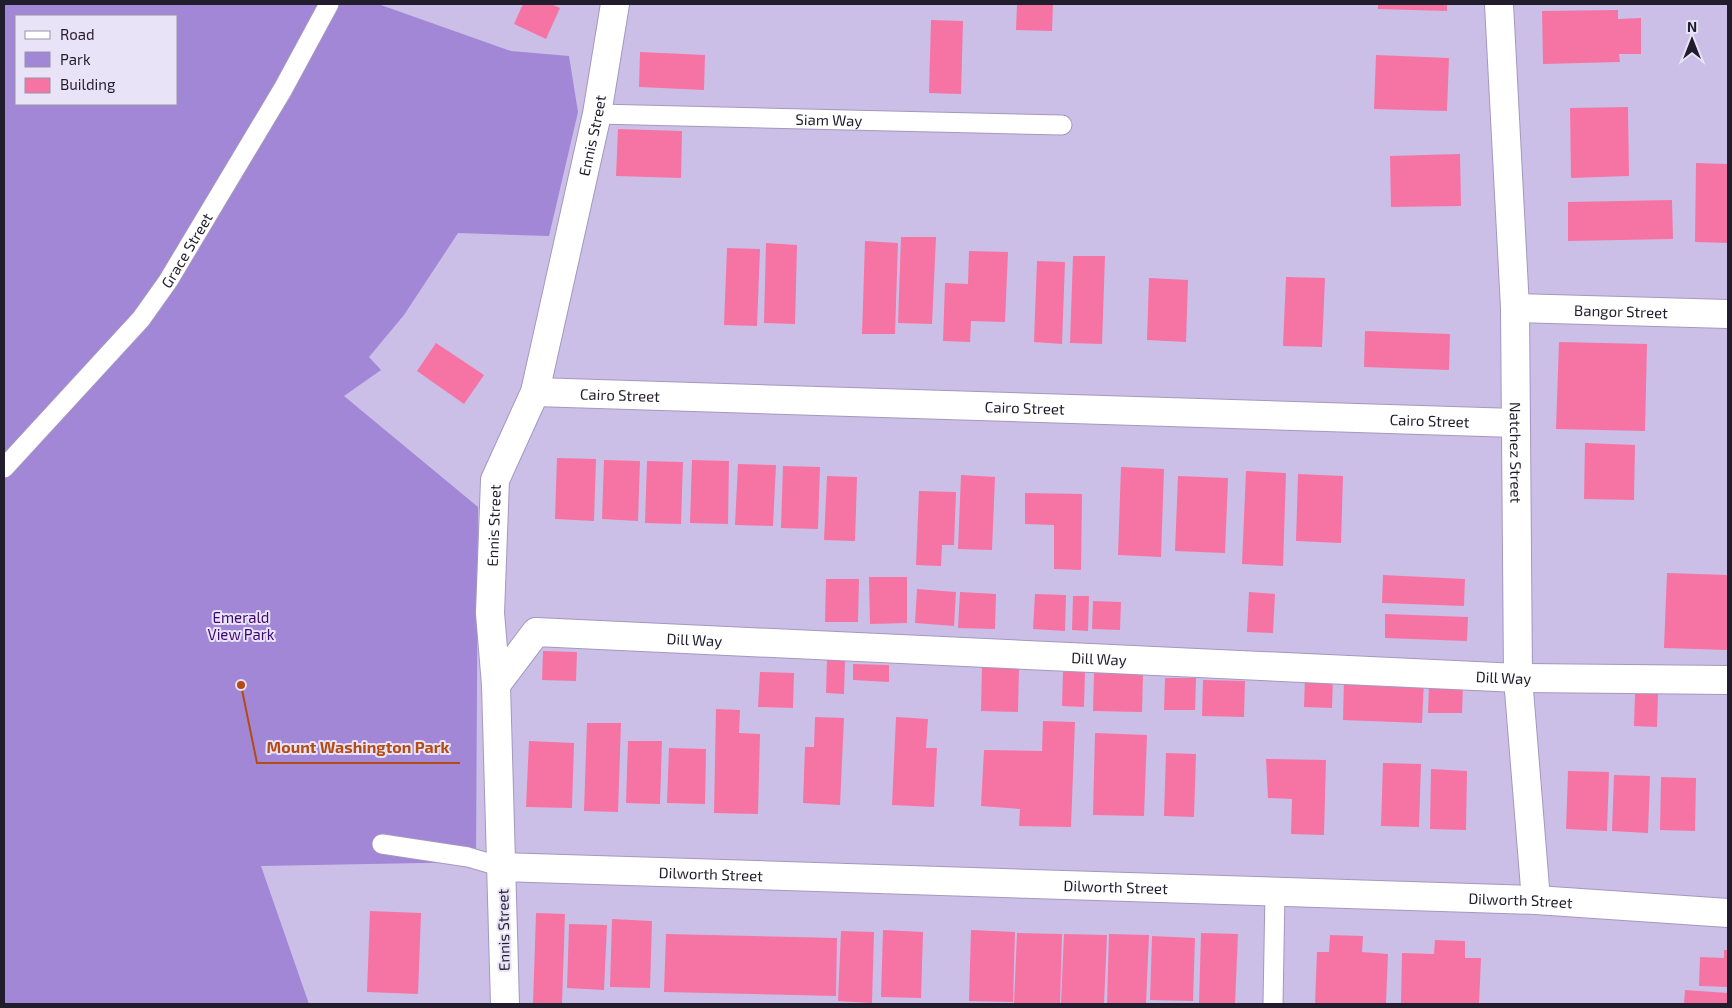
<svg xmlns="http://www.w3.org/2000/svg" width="1732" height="1008" font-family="'Exo 2',sans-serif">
	<rect width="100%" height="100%" fill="#cbbfe8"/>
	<path fill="#a187d5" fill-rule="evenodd" d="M4,4h374l133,47 58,5 9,56 -29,124 -91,-3 -54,82 -35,42 12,13 -37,26 134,111 -2,355 -215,4 48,138h-305zM16,16h160v88h-160z"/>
	<g fill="#f674a4">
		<path d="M523,4h28l9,4 -14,31 -32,-15z"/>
		<path d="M1017,4h36l-1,27 -36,-1z"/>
		<path d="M1378,4h69v7l-69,-2z"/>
		<path d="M1618,10v9l23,-1v36h-22l1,8 -77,2 -1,-53z"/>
		<path d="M931,20l32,1 -2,73 -32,-1z"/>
		<path d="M640,52l65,3 -1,35 -65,-3z"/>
		<path d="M1376,55l73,3 -2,53 -73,-2z"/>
		<path d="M1628,107l1,69 -58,2 -1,-70z"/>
		<path d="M618,129l64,2 -1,47 -65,-2z"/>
		<path d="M1460,154l1,52 -70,1 -1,-51z"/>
		<path d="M1696,163l32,1v79l-33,-1z"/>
		<path d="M1672,200l1,39 -105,2v-39z"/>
		<path d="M901,237h35l-4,87 -34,-1z"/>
		<path d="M865,241l33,2 -3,91h-33z"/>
		<path d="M766,243l31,2 -2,79 -31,-1z"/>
		<path d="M727,248l33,1 -3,77 -33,-1z"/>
		<path d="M969,251l39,1 -3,70 -34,-1 -1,21 -27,-1 2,-58 23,1z"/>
		<path d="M1073,256h32l-3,88 -32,-1z"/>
		<path d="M1037,261l28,1 -3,82 -28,-2z"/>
		<path d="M1286,277l39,1 -3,69 -39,-1z"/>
		<path d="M1149,278l39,2 -2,62 -39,-2z"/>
		<path d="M1365,331l85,3 -1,36 -85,-3z"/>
		<path d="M1559,342l88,2 -2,87 -89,-2z"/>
		<path d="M436,343l48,32 -20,29 -47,-33z"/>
		<path d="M1585,443l50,2 -1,55 -50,-1z"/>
		<path d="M557,458l39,1 -2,62 -39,-2z"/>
		<path d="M604,460l36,1 -2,60 -36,-2z"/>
		<path d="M692,460l37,1 -1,63 -38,-1z"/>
		<path d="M647,461l36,1 -2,62 -36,-1z"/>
		<path d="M738,464l38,1 -3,61 -38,-1z"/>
		<path d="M783,466l37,1 -2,62 -37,-1z"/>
		<path d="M1121,467l43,2 -3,88 -43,-2z"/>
		<path d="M1246,471l40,2 -3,93 -41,-2z"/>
		<path d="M1298,474l45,2 -2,67 -45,-2z"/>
		<path d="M961,475l34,2 -3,73 -34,-1z"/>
		<path d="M827,476l30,1 -2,64 -31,-1z"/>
		<path d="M1178,476l50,2 -3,75 -50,-2z"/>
		<path d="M919,491l37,1 -2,53h-12l-1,21 -25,-1z"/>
		<path d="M1025,493l57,1 -1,76 -27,-1v-44l-29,-1z"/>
		<path d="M1667,573l61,2 -1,75 -63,-2z"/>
		<path d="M1383,575l82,4 -1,27 -82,-3z"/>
		<path d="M869,577h38v46l-37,1z"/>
		<path d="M826,579h33l-1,43h-33z"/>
		<path d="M917,589l39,3 -2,34 -39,-3z"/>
		<path d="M960,592l36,2 -1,35 -37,-1z"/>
		<path d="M1249,592l26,2 -2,39 -26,-1z"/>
		<path d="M1035,594l31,1 -1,36 -32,-2z"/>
		<path d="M1073,596h16l-1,35 -16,-1z"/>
		<path d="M1093,601l28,1 -1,28 -28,-1z"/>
		<path d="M1385,614l83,3 -1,24 -82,-3z"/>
		<path d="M543,651l34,1 -1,29 -34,-1z"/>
		<path d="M827,658l18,1 -1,35 -18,-1z"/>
		<path d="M853,664l36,1v17l-36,-2z"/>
		<path d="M982,667l37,1 -1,44 -37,-1z"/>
		<path d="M760,672l34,1 -1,35 -35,-1z"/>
		<path d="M1063,672h22l-1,35 -22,-1z"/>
		<path d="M1094,673l49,1 -1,38 -49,-1z"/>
		<path d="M1305,677l28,1 -1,30 -28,-1z"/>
		<path d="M1165,678h31l-1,32h-31z"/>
		<path d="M1344,678l80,2 -2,43 -79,-3z"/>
		<path d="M1203,680l42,1 -1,36 -42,-1z"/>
		<path d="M1429,684l34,1 -1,28h-34z"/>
		<path d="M1635,693l23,1 -1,33 -23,-1z"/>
		<path d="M716,709l24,1 -1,23 21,1 -2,80 -44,-1z"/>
		<path d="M815,717l29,1 -4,87 -37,-2 2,-56h9z"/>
		<path d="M896,717l32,2 -2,29h11l-3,59 -42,-2z"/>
		<path d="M1043,721l32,1 -4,105 -52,-1 1,-17 -39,-3 3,-56 58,1z"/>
		<path d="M587,723h34l-3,89 -34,-1z"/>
		<path d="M1095,733l52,2 -3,81 -51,-1z"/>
		<path d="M529,741l45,2 -2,65 -46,-1z"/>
		<path d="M628,741h34l-2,63 -34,-1z"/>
		<path d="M669,748l37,1 -1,55 -38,-1z"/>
		<path d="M1166,753l30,1 -2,63 -30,-1z"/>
		<path d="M1266,759l60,1 -2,75 -33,-1 1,-35 -24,-1z"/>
		<path d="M1383,763l38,1 -2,63 -38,-1z"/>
		<path d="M1431,769l36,2 -1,59 -36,-1z"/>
		<path d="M1568,771l41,1 -2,59 -41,-2z"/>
		<path d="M1614,775l36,1 -2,57 -36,-2z"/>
		<path d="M1661,777l35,1 -1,53 -35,-1z"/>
		<path d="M370,911l51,2 -3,81 -51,-2z"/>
		<path d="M536,913l29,1 -3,90h-29z"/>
		<path d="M612,919l40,2 -2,67 -40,-1z"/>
		<path d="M569,924l38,1 -3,65 -37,-2z"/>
		<path d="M883,930l40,2 -2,66 -40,-1z"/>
		<path d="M971,930l44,2 -2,70 -44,-1z"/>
		<path d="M841,931l33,1 -2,71 -34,-2z"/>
		<path d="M1017,933l45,1 -2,70h-46z"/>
		<path d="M1201,933l37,1 -3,70h-36z"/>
		<path d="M666,934l171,4 -1,58 -172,-4z"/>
		<path d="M1064,934l43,1 -3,69h-43z"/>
		<path d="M1109,934l40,1 -3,69h-39z"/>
		<path d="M1330,935l33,1 -1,16 26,2 -2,50h-71l2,-52h12z"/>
		<path d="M1152,936l43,2 -2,63 -43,-1z"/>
		<path d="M1435,940l30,1v17h16l-2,46h-78l1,-51 32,1z"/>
		<path d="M1724,950h4v37l-29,-1 1,-29 24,1z"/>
		<path d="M1685,990l43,3v11h-44z"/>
	</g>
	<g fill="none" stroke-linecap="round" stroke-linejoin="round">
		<g stroke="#a498bf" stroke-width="21">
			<g id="service">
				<path id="s1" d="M597,114l465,11"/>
				<path id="s2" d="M4,468l137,-149 27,-38 115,-192 46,-85"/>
				<path d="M382,844l86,13 34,10"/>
				<path d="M1273,1004l2,-112"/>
			</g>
		</g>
		<g stroke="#a498bf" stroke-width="30">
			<g id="minor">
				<path id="s3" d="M1499,4l16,304 3,370 18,222"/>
				<path id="s4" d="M1515,308l213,6"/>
				<path id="s5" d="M535,392l980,31"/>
				<path id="s6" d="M496,685l40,-53 982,46 210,2"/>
				<path id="s7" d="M502,867l1034,33 192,13"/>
				<path id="s8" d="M505,1004l-9,-319 -6,-72 5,-133 40,-88 62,-278 18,-110"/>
			</g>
		</g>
		<use href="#service" stroke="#fff" stroke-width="19"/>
		<use href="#minor" stroke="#fff" stroke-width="28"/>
	</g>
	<g text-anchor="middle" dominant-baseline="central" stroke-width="4" stroke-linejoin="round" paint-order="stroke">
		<g font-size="15" fill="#221d2c" stroke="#e9e3f8">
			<text stroke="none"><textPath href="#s1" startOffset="232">Siam Way</textPath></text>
			<text stroke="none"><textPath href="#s8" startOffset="884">Ennis Street</textPath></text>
			<text stroke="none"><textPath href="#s2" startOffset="285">Grace Street</textPath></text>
			<text stroke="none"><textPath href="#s4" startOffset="106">Bangor Street</textPath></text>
			<text stroke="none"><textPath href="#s5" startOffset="85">Cairo Street</textPath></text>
			<text stroke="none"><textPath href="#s5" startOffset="490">Cairo Street</textPath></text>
			<text stroke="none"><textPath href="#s5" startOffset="895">Cairo Street</textPath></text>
			<text stroke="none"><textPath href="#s3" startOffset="449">Natchez Street</textPath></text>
			<text stroke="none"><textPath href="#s8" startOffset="479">Ennis Street</textPath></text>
			<text stroke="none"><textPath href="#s6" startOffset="225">Dill Way</textPath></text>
			<text stroke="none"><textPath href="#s6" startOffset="630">Dill Way</textPath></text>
			<text stroke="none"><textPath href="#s6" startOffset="1035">Dill Way</textPath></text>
			<text stroke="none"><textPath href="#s7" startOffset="209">Dilworth Street</textPath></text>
			<text stroke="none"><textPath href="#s7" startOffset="614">Dilworth Street</textPath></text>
			<text stroke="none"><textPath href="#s7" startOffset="1019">Dilworth Street</textPath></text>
			<text transform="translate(503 930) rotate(-91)">Ennis Street</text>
		</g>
		<g font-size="15" fill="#3d0670" stroke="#e9e3f8">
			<text x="241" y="617">Emerald<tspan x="241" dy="17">View Park</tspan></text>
		</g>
	</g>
	<path fill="none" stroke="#b64a14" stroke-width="2" d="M241 685L257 763H460"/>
	<circle fill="#b64a14" stroke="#e9e3f8" stroke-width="2" cx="241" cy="685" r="5"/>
	<g font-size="16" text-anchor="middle" font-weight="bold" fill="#b64a14" stroke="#e9e3f8" stroke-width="4" stroke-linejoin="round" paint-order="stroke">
		<text x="358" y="753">Mount Washington Park</text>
	</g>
	<rect width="1732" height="1008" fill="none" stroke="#221d2c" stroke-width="10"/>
	<rect x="15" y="15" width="162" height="90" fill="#e9e3f8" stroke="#9994a6"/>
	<rect x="25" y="31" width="25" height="8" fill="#ffffff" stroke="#9994a6"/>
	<text x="60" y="40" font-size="15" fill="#221d2c">Road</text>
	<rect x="25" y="52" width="25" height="15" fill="#a187d5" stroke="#9994a6"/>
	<text x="60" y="65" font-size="15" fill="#221d2c">Park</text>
	<rect x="25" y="78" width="25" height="15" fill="#f674a4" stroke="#9994a6"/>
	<text x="60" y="90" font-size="15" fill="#221d2c">Building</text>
	<g transform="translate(1692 40)" stroke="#e9e3f8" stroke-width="4" paint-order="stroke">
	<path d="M0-4L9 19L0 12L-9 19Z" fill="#221d2c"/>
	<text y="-8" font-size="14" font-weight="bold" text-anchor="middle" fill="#221d2c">N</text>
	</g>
</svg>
